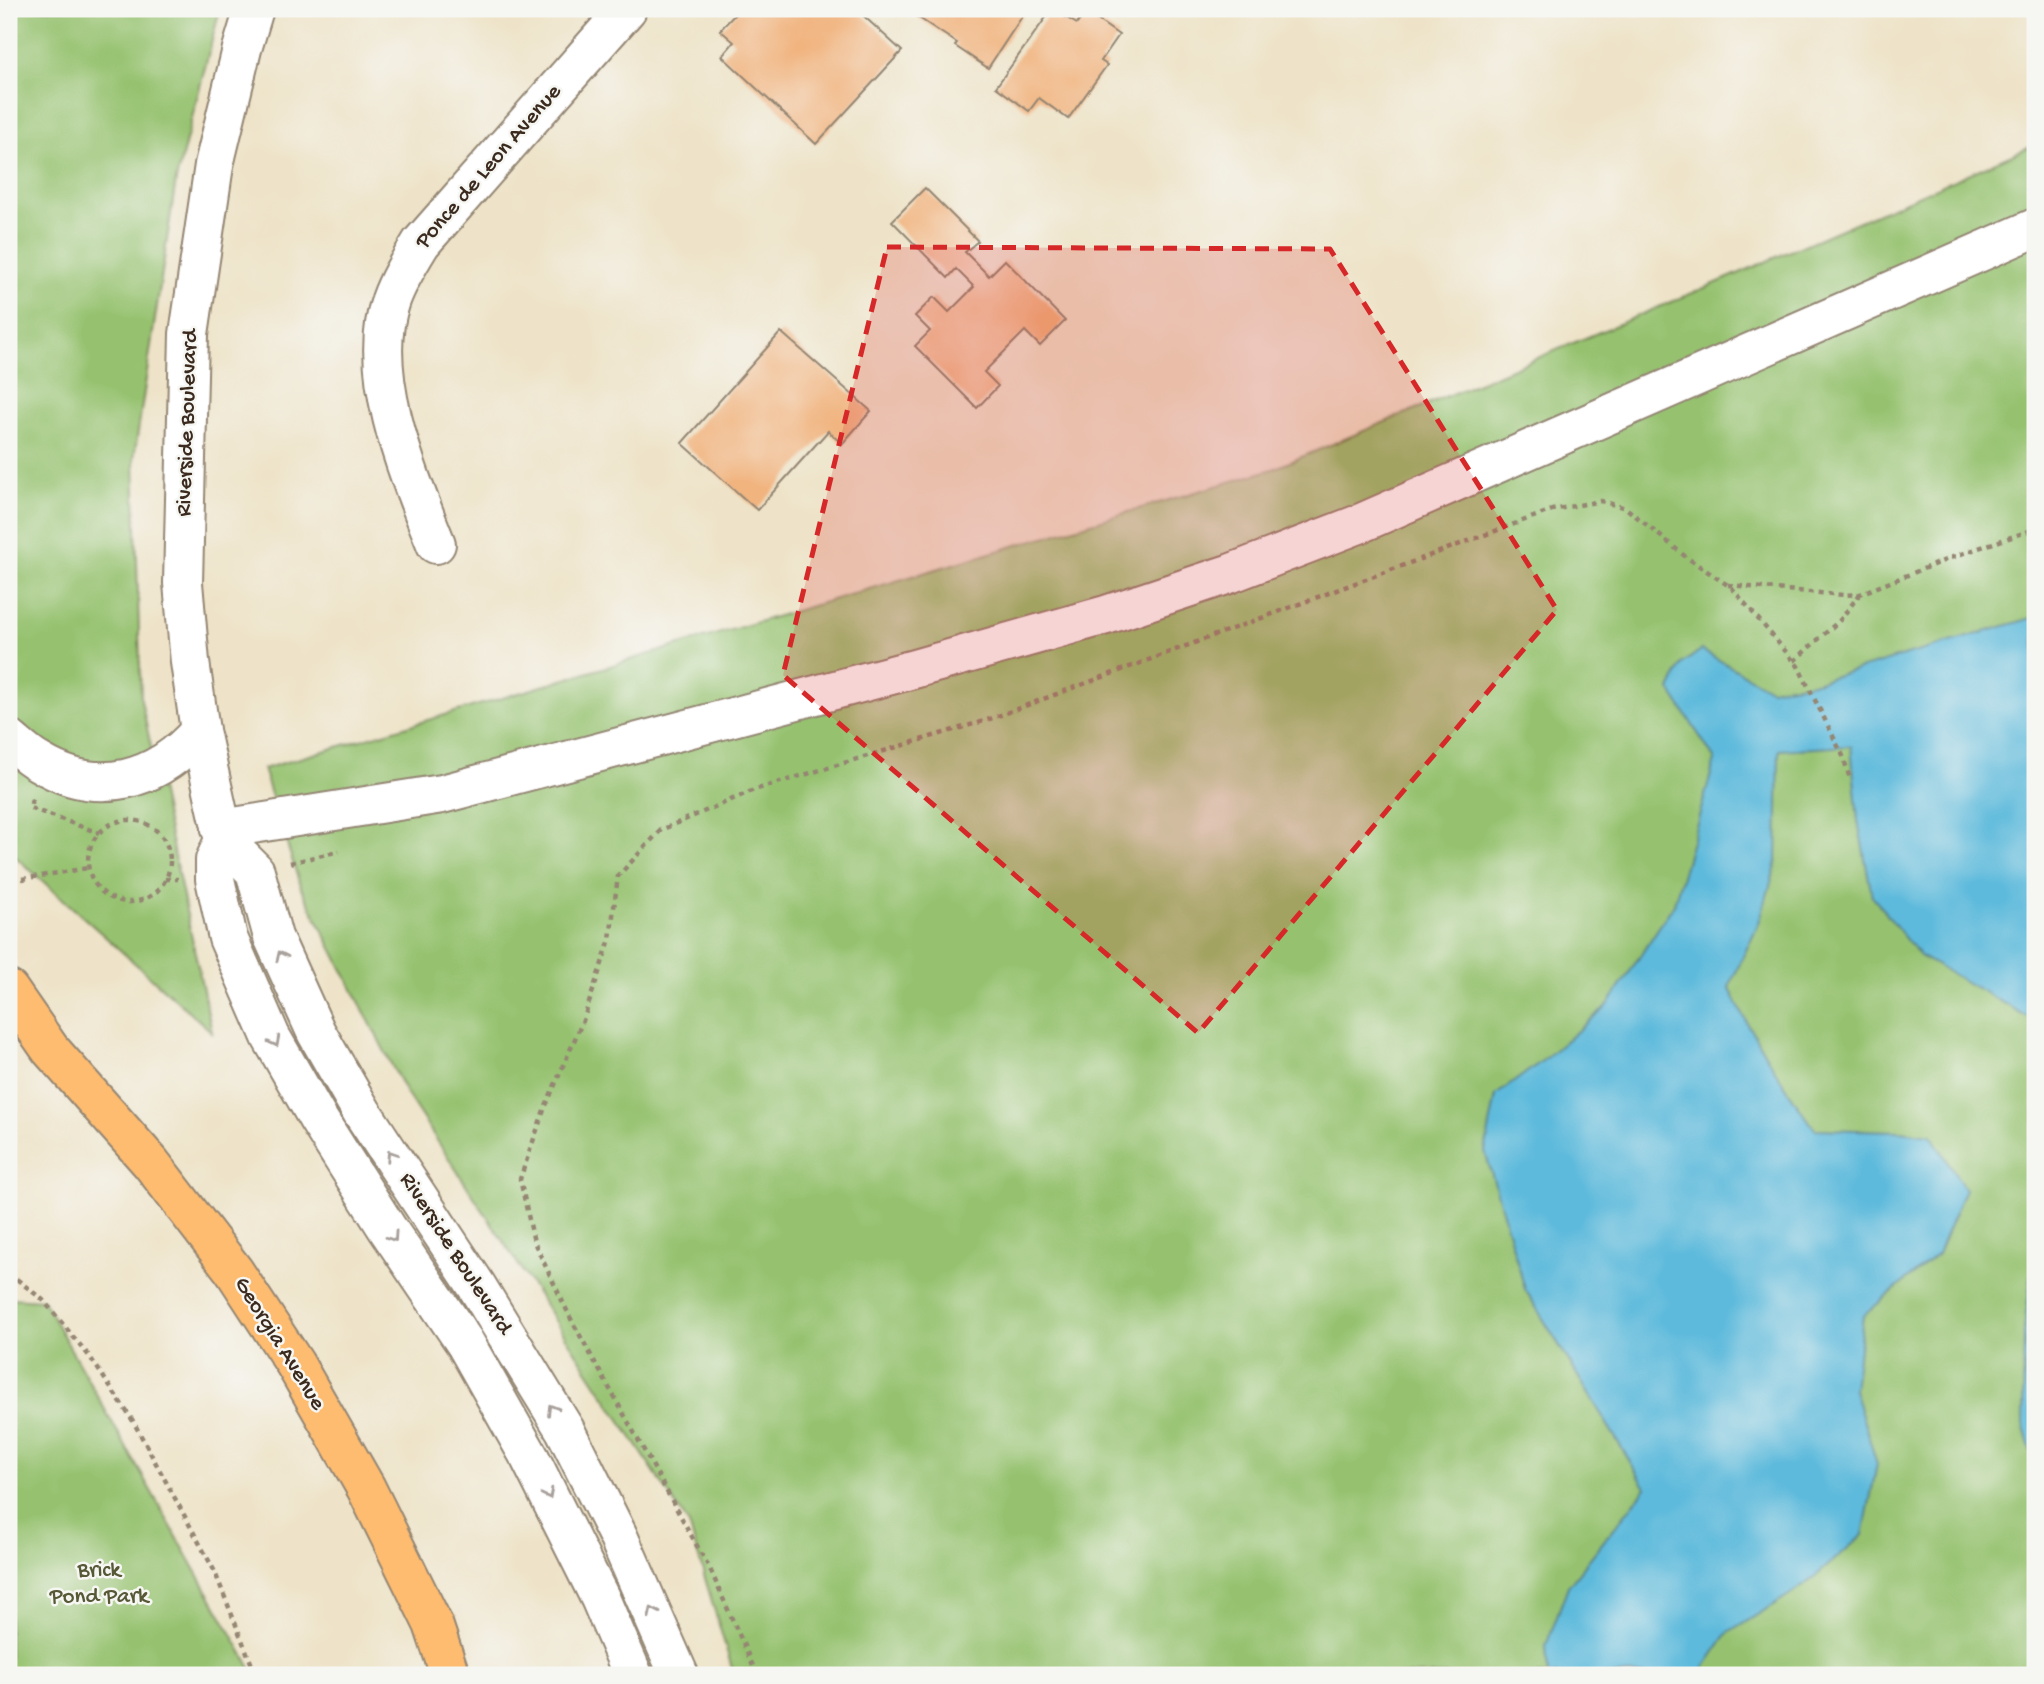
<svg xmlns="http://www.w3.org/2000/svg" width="2044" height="1684" font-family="'Gochi Hand',sans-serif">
	<rect width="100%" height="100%" fill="#f6f6f2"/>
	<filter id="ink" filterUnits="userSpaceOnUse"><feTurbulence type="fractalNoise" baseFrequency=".0143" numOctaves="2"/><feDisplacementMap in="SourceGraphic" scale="14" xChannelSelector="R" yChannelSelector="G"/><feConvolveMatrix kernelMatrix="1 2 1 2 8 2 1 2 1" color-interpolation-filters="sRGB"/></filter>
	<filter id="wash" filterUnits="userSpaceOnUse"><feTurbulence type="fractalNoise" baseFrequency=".00686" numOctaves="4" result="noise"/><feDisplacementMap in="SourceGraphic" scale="28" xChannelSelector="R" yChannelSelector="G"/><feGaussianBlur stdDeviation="1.57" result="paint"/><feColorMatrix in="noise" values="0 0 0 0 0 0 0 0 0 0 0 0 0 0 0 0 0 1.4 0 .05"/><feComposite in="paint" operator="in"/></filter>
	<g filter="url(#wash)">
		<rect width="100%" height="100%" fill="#eee3c8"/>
		<g fill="#96c26f" stroke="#687646" stroke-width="2">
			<path d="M9,9h211l-44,171 -42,278 7,242 71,332 -203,-181z"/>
			<path d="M2035,145v1530h-1301l-45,-150 -283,-432 -105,-205 -38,-119 1010,-300 453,-190z"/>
			<path d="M9,1298l34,2 212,375h-246z"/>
		</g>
		<g fill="#5dbadc" stroke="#4c727d" stroke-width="2">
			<path d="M2035,617v404l-115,-65 -48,-60 -14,-75 -7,-75 -72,4 -2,112 -17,58 -31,67c24,51 53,97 86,142l85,2 31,4 34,54 -27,65 -75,62 -9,74 23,74 -14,71 -55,48 -81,51 -28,41h-151l-2,-29 22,-60 78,-98 -121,-199 -40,-138 11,-56 46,-34 66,-56 66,-101 41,-144 -45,-70 12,-26 19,-14 69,39 42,-6z"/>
			<path d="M2035,1247v219l-12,-42 1,-95z"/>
		</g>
		<g id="blocks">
			<g fill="#f1b47f">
				<path d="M740,9h116l46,42 -86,93 -94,-88 12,-14 -14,-12z"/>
				<path d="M921,9h106l-39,59 -33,-22 2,-3 -41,-27z"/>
				<path d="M1052,9l25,15 9,-12 33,23 -18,26 6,4 -39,54 -29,-21 -10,13 -33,-24z"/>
				<path d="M925,188l53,53 -13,11 24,24 16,-16 60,61 -25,25 -15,-15 -41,41 14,14 -21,22 -62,-62 15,-15 -15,-15 19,-19 15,15 25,-25 -18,-18 -8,9 -56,-57z"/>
				<path d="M781,332l90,79 -29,33 -14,-13 -71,79 -75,-67z"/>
			</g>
		</g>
	</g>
	<g filter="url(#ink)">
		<use href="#blocks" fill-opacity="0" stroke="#948673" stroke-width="2"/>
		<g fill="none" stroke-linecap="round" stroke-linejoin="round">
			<g stroke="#948673" stroke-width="42">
				<g id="minor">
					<path d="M254,9l-12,40 -28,116 -25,169 -6,249 7,79 10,69 24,109 31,31 18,66 43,95 46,80 114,173 89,145 53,106 61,139"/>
					<path d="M436,544c-27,-68 -71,-172 -45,-244 7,-20 19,-39 30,-57l206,-234"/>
					<path d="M9,739c10,8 19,17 30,23 59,36 118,19 161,-31"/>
					<path d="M221,829l221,-35 472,-125 192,-54 123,-41 130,-50 676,-296"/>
					<path d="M224,840l-9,20v19l13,59 43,99 47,82 69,109 78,115 65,115 70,140 33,77"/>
				</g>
			</g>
			<g stroke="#948673" stroke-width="42">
				<path id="major" d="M9,990l41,59 101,114 83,108 61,93 71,124 67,136 17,51"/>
			</g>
			<g stroke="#948673" stroke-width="4.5" stroke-dasharray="5 5" stroke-linecap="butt">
				<path d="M1728,585l116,10 16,-1 98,-39 77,-26"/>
				<path d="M1794,661l46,-41 20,-26"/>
				<path d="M32,799l-2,9 69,25"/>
				<circle cx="129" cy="861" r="41"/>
				<path d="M290,863l49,-12"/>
				<path d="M22,879l66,-11"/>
				<path d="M165,879h13"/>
				<path d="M9,1273l34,27 47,57 43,64 81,149 42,105"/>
				<path d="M757,1675l-47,-106 -138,-248 -38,-79 -14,-63 24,-69 40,-92 26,-79 8,-63 43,-46 93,-40 233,-70 565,-210 49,-9 25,7 60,49 46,31 66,78 45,90 7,23"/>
			</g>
			<use href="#minor" stroke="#fff" stroke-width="38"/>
			<use href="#major" stroke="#febc70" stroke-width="38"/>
		</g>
		<defs><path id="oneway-chevron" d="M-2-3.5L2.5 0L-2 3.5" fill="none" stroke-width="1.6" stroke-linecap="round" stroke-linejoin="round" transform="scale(1.75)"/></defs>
		<g stroke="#a79f9a">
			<use href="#oneway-chevron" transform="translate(281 956) rotate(-115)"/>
			<use href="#oneway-chevron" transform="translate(275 1042) rotate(62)"/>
			<use href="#oneway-chevron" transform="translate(391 1155) rotate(-123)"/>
			<use href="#oneway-chevron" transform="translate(393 1237) rotate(56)"/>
			<use href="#oneway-chevron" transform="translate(552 1409) rotate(-121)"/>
			<use href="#oneway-chevron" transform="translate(548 1494) rotate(63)"/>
			<use href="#oneway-chevron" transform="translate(653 1612) rotate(-115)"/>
		</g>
	</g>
	<path fill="#d62828" fill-opacity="0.2" stroke="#d62828" stroke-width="5" stroke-dasharray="14 9" stroke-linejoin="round" d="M887,247l443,2 227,361 -359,423 -415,-358z"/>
	<g text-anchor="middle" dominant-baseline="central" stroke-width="5" stroke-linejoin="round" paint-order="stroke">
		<g font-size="23" fill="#3b2a1e" stroke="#f6f6f2">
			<text transform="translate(489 167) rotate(-49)">Ponce de Leon Avenue</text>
			<text transform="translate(188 423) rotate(-88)">Riverside Boulevard</text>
			<text transform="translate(455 1254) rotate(57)">Riverside Boulevard</text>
			<text transform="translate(279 1344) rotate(58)">Georgia Avenue</text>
		</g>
		<g font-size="23" fill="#565836" stroke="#f6f6f2">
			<text x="99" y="1571">Brick<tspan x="99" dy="26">Pond Park</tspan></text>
		</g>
	</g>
	<rect width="2044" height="1684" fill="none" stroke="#f6f6f2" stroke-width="35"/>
</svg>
